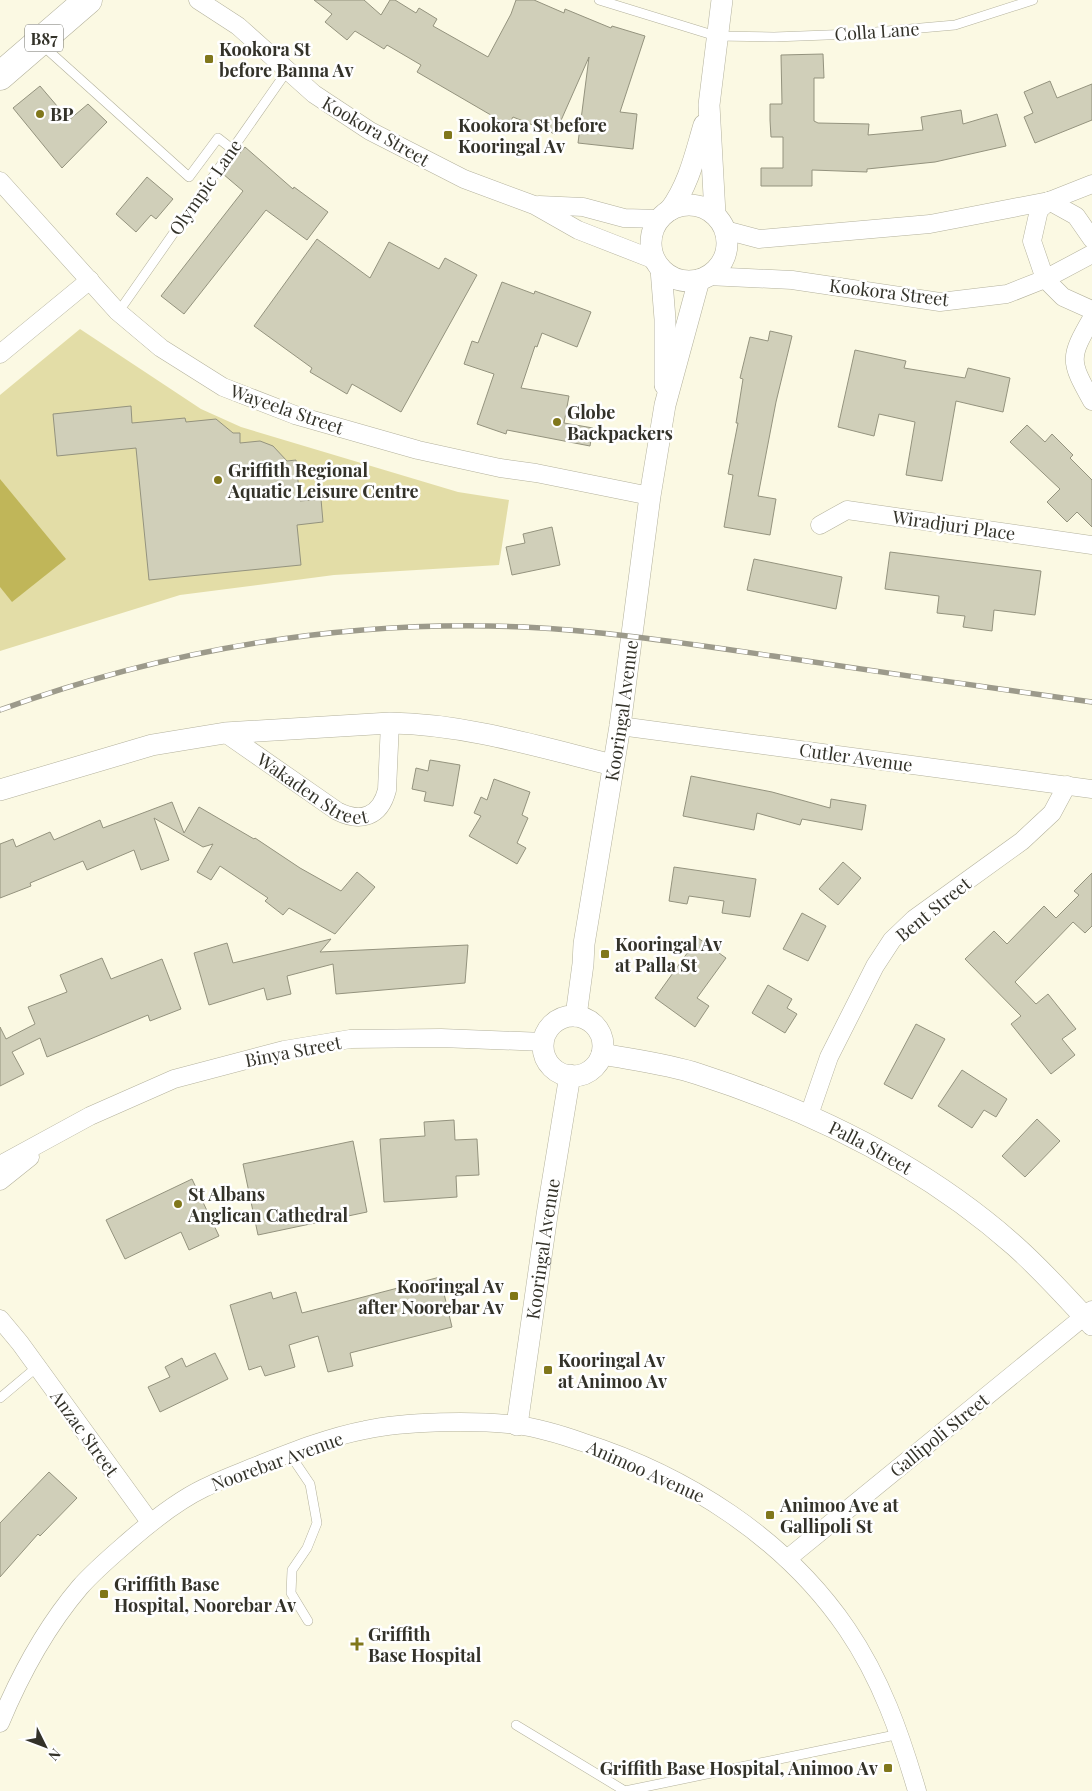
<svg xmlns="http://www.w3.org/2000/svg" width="1092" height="1791" font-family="'Playfair Display',serif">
	<rect width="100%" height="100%" fill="#fbf9e3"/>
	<path fill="#e3dda7" d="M80,329l121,80 40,18 217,65 51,8 -10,65 -165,10 -154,20 -180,56v-256z"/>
	<path fill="#c0b659" d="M0,479l66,80 -54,43 -12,-15z"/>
	<g fill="#d0cfb9" stroke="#94937e">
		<path d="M314,0h50l17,15 9,-15h5l21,13 3,-5 18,11 -4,7 55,31 23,-43 5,-14h18l30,13 1,-4 46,19 1,-2 33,10 -25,76 17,2 -4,35 -55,-6 11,-86 -34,77 -42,-17 -5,8 -91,-53 4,-7 -34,-20 -3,4 -29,-18 -8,9 -22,-18 7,-8z"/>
		<path d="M823,54l1,24h-10v43l4,2 51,1 -1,11 55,-5 -2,-13 40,-7 2,14 34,-10 9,32 -71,16 -68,7v3l-55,-2v16h-51v-18h22v-31h-12l-1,-17v-16h12l-1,-49z"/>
		<path d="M1050,81l7,17 35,-14v36l-57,23 -11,-26 9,-4 -9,-21z"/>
		<path d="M40,86l29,34 19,-16 19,18 -45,46 -49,-60z"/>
		<path d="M245,147l48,42 1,-2 34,25 -21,28 -41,-30 -82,104 -23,-18 82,-105 -20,-17z"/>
		<path d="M147,177l26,22 -17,20 -5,-4 -15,17 -20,-18z"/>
		<path d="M317,239l53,39 19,-36 50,27 6,-11 32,17 -76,137 -49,-28 -5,10 -37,-22 2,-4 -58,-42z"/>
		<path d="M502,282l32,12 1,-3 56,21 -14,35 -35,-14 -5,14 -2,-1 -14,42 48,8 -5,27 29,5 -3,18 -83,-16 -1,4 -29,-10 17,-50 -30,-10 8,-23 6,2z"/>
		<path d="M770,331l22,5 -16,66 -18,94 18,3 -6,36 -46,-8 9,-52 -5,-1 10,-51h-2l7,-44 -3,-1 10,-41 18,4z"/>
		<path d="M855,350l51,11 -2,7 61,10 3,-10 42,10 -7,34 -47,-11 -14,80 -36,-6 9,-53 -36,-8 -5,22 -36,-9z"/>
		<path d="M131,406l1,17 53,-5 1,4 30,-3 17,14h7v10l20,-2 13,5 14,15 9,-1 4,41 21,-2 2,23 -26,3 4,40 -152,15 -13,-132 -79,8 -4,-42z"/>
		<path d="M1027,425l18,17 7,-8 21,21 -3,3 22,22v47l-15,-15 -10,10 -20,-20 13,-13 -50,-47z"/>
		<path d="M552,527l8,38 -48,10 -6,-28 19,-4 -2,-9z"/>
		<path d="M890,552l151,19 -6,44 -41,-5 -2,21 -29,-4 2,-11 -28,-3 2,-17 -54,-7z"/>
		<path d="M754,559l88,18 -6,32 -89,-19z"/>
		<path d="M430,760l30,5 -7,41 -29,-5 2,-9 -14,-3 4,-21 12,3z"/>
		<path d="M691,776l81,16 58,16 1,-9 35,6 -4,25 -60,-11 -2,6 -43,-12 -3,17 -71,-14z"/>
		<path d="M494,779l36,13 -8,23 6,3 -11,25 9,5 -9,16 -48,-28 12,-20 -7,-3 7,-16 6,3z"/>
		<path d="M172,802l12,31 15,-26 55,32 1,-1 45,30 41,23 16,-19 18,15 -40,47 -46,-26 -6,7 -18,-14 3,-3 -48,-32 -9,14 -14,-8 16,-28 -10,3 -49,-29 15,42 -28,10 -7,-20 -47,20 -4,-9 -53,22 1,3 -31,12v-54l13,-5 3,8 34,-15 4,8 46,-20 3,8z"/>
		<path d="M843,862l18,16 -23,27 -19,-16z"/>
		<path d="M674,867l82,12 -6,38 -28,-4 2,-12 -35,-5 -2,8 -18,-3z"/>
		<path d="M1092,873v53l-7,7 -12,-11 -58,60 21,22 12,-10 28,35 -14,10 13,16 -24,19 -40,-50 10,-8 -56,-57 29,-28 13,13 37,-38 12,12 23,-23 -5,-4z"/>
		<path d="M802,913l24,13 -18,35 -25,-12z"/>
		<path d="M698,938l28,20 -29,40 12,8 -14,21 -40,-29z"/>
		<path d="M331,939l-11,13 148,-7 -3,38 -129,11 -3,-30 -46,12 4,18 -24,6 -3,-12 -55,17 -15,-52 33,-10 6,20z"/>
		<path d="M102,958l9,21 51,-20 19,50 -31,12 -2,-6 -101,42 -7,-19 -28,14 12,22 -24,12v-59l6,12 29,-15 -7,-17 39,-15 -7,-17z"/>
		<path d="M768,985l24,14 -5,9 10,6 -12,19 -33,-20z"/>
		<path d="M916,1024l29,15 -33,60 -28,-15z"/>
		<path d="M962,1070l45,29 -11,18 -12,-7 -12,18 -34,-22z"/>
		<path d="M1037,1119l23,22 -35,36 -23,-21z"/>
		<path d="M454,1120l1,20 22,-1 2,36 -23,1 1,21 -73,5 -4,-63 45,-3 -1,-14z"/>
		<path d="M353,1141l14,71 -109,23 -15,-71z"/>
		<path d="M192,1179l27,57 -30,14 -8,-18 -56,27 -19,-39z"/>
		<path d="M440,1277l12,50 -102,26 3,13 -25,6 -10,-36 -29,9 6,22 -30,9 -4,-10 -12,4 -19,-65 41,-13 2,7 23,-7 6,21z"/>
		<path d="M215,1353l13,26 -68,33 -12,-25 22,-10 -5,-10 17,-9 4,9z"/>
		<path d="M49,1472l28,26 -37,38 -2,-2 -38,43v-54z"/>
	</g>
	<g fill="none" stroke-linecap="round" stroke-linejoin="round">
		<g stroke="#b3b19c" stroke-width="10">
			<g id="service">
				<path d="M599,0l117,36 58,1 79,-3 102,-9 78,-25"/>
				<path d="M41,44l148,133 29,-39 14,11"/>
				<path d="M124,304l163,-233"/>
				<path d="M0,1398l37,-31"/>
				<path d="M289,1453l21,31 7,39 -10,25 -15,22 -1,23 17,28"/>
				<path d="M516,1725l109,66"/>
				<path d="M625,1791l275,-57"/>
			</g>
		</g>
		<g stroke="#b3b19c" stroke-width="19">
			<g id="minor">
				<path d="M198,0l40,26 76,68 56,37 94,48 70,26 44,25 77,30"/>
				<path d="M0,181l117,130 44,37 62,39 72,28 123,35 82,18 36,5 114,23"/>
				<path d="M539,205l44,2 41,11 35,1"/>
				<path d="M725,230l34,9 171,-15 119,-23 43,-17"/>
				<path d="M1092,239l-16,-23 -27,-15 -10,9 -7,31 13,38 18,18 29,13"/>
				<path d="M707,276l85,4 148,22 67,-8 38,-15 47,-25"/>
				<path d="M1092,318c-23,40 -23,42 0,83"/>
				<path d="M0,354l90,-74"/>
				<path d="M820,525l27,-15 245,35"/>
				<path d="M620,726l472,63"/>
				<path id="s1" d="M225,733l112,78c24,12 43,6 50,-21l3,-67"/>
				<path d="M809,1115l20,-58 46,-91 17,-26 22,-21 108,-78 30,-28 15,-28"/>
				<path d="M0,1165l90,-49 84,-37 110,-29 66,-11 91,-1 103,4"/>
				<path d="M0,1181l30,-24"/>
				<path d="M0,1319l20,24 130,179"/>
				<path d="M787,1559l305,-249"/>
				<path d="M0,1723c20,-48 46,-96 80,-136 15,-17 33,-32 49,-46 23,-20 48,-40 75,-53 18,-9 38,-16 57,-24 33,-13 68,-27 104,-34 40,-9 111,-10 152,-5 22,3 45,10 65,17 104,33 203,96 265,187 34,50 53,104 70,162"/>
			</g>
		</g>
		<g stroke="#b3b19c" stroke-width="22">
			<g id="tertiary">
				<circle cx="689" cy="243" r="38"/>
				<path d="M670,210c19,-26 25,-55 34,-85"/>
				<path d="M715,214l-6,-109 13,-105"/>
				<path d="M661,269l4,50v66"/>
				<path d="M0,790l152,-45 73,-12 165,-10c75,1 150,24 223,42"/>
				<path id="s2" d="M576,1016l7,-52 1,-20 36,-218 30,-230 15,-91 34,-125"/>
				<circle cx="573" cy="1046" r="30"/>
				<path id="s3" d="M602,1054c32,6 66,10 96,20 115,37 227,92 317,172 28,25 52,52 77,79"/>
				<path id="s4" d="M517,1425l30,-210 23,-140"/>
			</g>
		</g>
		<g stroke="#b3b19c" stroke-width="29">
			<path id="primary" d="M0,76l88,-76"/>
		</g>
		<use href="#service" stroke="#fff" stroke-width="9"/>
		<use href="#minor" stroke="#fff" stroke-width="18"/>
		<use href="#tertiary" stroke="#fff" stroke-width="21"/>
		<use href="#primary" stroke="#fff" stroke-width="28"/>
		<g stroke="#9c9a8b" stroke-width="5.5">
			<path id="rail" d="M0,710c167,-61 346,-91 524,-83 83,4 166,17 249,29 106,16 213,31 319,46"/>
		</g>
		<use href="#rail" stroke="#fff" stroke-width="4" stroke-dasharray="11" stroke-linecap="butt"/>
	</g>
	<g fill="#80771b" stroke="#fff" stroke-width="2">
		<rect x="204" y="54" width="10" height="10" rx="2.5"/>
		<circle cx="40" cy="114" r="5"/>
		<rect x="443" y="130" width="10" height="10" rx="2.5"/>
		<circle cx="557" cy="422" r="5"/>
		<circle cx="218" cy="480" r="5"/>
		<rect x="600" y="949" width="10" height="10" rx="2.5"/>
		<circle cx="178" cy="1204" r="5"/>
		<rect x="509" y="1291" width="10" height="10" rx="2.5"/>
		<rect x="543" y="1365" width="10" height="10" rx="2.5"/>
		<rect x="765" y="1510" width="10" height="10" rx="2.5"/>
		<rect x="99" y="1589" width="10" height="10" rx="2.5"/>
		<path d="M354.5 1636.5h5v5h5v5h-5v5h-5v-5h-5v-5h5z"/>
		<rect x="883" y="1763" width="10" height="10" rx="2.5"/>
	</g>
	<g text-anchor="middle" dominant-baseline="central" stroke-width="5" stroke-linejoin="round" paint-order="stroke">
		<rect fill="#fff" stroke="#707069" stroke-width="1" x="25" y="24.5" width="38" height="27" rx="4"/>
		<g font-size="16" font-weight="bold" fill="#333229">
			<text x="44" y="38">B87</text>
		</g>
		<g font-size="18" fill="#333229" stroke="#fff">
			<text transform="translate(877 31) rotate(-4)">Colla Lane</text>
			<text transform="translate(376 131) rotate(30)">Kookora Street</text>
			<text transform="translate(205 187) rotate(-55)">Olympic Lane</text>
			<text transform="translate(889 292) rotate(7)">Kookora Street</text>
			<text transform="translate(287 409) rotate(19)">Wayeela Street</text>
			<text transform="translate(954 525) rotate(8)">Wiradjuri Place</text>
			<text stroke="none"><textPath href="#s2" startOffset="309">Kooringal Avenue</textPath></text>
			<text transform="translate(856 757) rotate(8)">Cutler Avenue</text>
			<text stroke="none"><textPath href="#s1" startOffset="105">Wakaden Street</textPath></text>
			<text transform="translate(933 909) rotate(-39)">Bent Street</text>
			<text transform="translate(293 1051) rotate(-11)">Binya Street</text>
			<text stroke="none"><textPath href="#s3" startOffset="286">Palla Street</textPath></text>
			<text stroke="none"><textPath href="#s4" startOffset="178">Kooringal Avenue</textPath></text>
			<text transform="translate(85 1433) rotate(54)">Anzac Street</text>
			<text transform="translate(939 1435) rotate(-39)">Gallipoli Street</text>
			<text transform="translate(277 1461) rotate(-20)">Noorebar Avenue</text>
			<text transform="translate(646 1471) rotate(24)">Animoo Avenue</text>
		</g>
		<g font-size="18" font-weight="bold" fill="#333229" stroke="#fff" text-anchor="start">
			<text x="219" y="49">Kookora St<tspan x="219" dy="21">before Banna Av</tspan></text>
			<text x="50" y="114">BP</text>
			<text x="458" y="125">Kookora St before<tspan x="458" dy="21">Kooringal Av</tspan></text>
			<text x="567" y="412">Globe<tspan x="567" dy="21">Backpackers</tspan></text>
			<text x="228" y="470">Griffith Regional<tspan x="228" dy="21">Aquatic Leisure Centre</tspan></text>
			<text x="615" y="944">Kooringal Av<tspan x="615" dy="21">at Palla St</tspan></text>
			<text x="188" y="1194">St Albans<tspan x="188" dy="21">Anglican Cathedral</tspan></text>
			<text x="504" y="1286" text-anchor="end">Kooringal Av<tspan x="504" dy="21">after Noorebar Av</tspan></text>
			<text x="558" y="1360">Kooringal Av<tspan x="558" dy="21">at Animoo Av</tspan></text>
			<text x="780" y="1505">Animoo Ave at<tspan x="780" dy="21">Gallipoli St</tspan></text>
			<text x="114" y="1584">Griffith Base<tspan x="114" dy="21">Hospital, Noorebar Av</tspan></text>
			<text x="368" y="1634">Griffith<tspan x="368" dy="21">Base Hospital</tspan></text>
			<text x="878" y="1768" text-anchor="end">Griffith Base Hospital, Animoo Av</text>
		</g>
	</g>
	<g transform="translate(45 1746) rotate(132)" stroke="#ffffff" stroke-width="4" paint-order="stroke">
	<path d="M0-4L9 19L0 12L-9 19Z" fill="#333229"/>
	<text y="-8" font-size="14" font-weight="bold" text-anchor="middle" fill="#333229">N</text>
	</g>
</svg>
